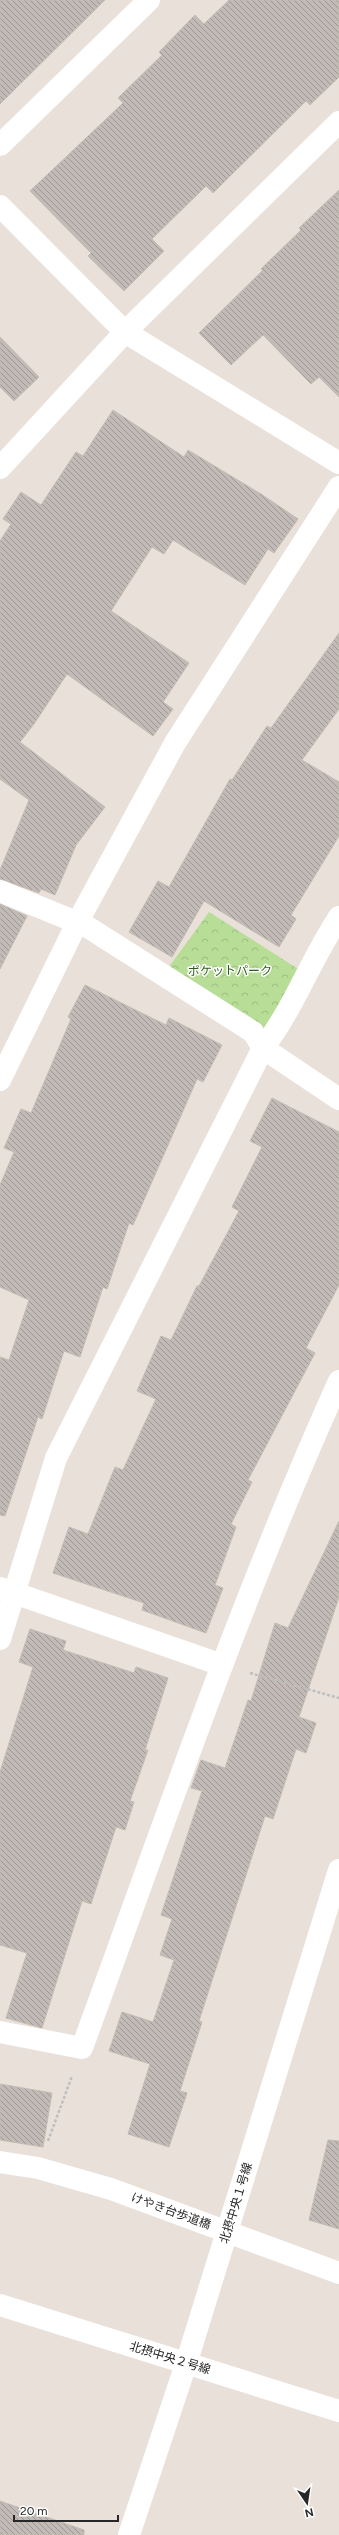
<svg xmlns="http://www.w3.org/2000/svg" width="339" height="2535" font-family="Figtree,'Noto Sans JP',sans-serif">
	<defs>
		<pattern id="park-crowns" width="20" height="18" patternUnits="userSpaceOnUse"><rect width="20" height="18" fill="#b7dd97"/><path d="M2 6a3 3 0 1 1 6 0M12 15a3 3 0 1 1 6 0" fill="none" stroke="#9dbe82"/></pattern>
		<pattern id="building-back-hatch" width="6" height="6" patternUnits="userSpaceOnUse"><rect width="6" height="6" fill="#c1bab6"/><path d="M-1 5l2 2M0 0l6 6M5-1l2 2" fill="none" stroke="#9d9794"/></pattern>
	</defs>
	<rect width="100%" height="100%" fill="#e9e0d9"/>
	<path fill="url(#park-crowns)" d="M209,912l97,62 -26,53 -27,5 -90,-57z"/>
	<g fill="url(#building-back-hatch)" stroke="#c4bcb3">
		<path d="M0,0h105l-105,104z"/>
		<path d="M229,0h110v77l-29,28 -4,-4 -93,92 -7,-7 -54,53 12,12 -40,40 -36,-35 3,-3 -61,-62 93,-88 -5,-5 44,-43 -3,-3 36,-37 9,9z"/>
		<path d="M339,190v207l-20,-20 -8,7 -48,-49 -32,30 -32,-32 64,-63 -2,-1 40,-39 -2,-2z"/>
		<path d="M0,337l39,40 -25,24 -14,-14z"/>
		<path d="M113,410l71,47 4,-7 73,44 37,25 -24,34 -6,-4 -23,36 -72,-45 -9,14 -12,-7 -41,64 78,52 -26,39 10,7 -20,27 -86,-62 -33,50 -14,18 85,65 -29,38 -21,50 -14,-6 -2,4 -39,-14v-9l29,-70 -29,-21v-238l11,-17 -8,-5 18,-27 20,13 35,-53 7,4z"/>
		<path d="M339,633v76l-37,51 37,22v54l-48,79 5,4 -17,28 -75,-46 -32,56 -43,-25 29,-51 11,6 61,-108 2,1 35,-54 4,2z"/>
		<path d="M0,904l27,12 -27,53z"/>
		<path d="M85,985l81,40 3,-7 53,27 -19,37 -6,-3 -64,146 -4,-2 -22,66 -4,-2 -23,70 -16,-6 -22,68 -4,-2 -33,99 -5,-1v-158l9,3 20,-60 -29,-13v-102l14,-33 -10,-4 17,-39 10,4 40,-94 -3,-2z"/>
		<path d="M272,1098l67,34v153l-33,63 9,5 -67,127 4,2 -21,42 5,3 -21,58 8,3 -17,45 -64,-23 2,-7 -91,-30 16,-46 19,7 27,-67 8,3 33,-71 -19,-8 24,-55 10,4 26,-54h2l40,-75 -7,-4 30,-60 -12,-6z"/>
		<path d="M339,1521v76l-40,120 17,6 -10,30 -10,-4 -23,70 -8,-3 -66,205 3,1 -22,69 7,2 -18,54 -41,-13 22,-70 -41,-13 13,-39 31,10 21,-62 -14,-5 12,-36 -11,-4 41,-124 -11,-3 10,-28 24,8 23,-68 3,1 24,-78 13,5z"/>
		<path d="M30,1629l36,12 -3,9 71,23 2,-6 32,11 -23,72h3l-18,51 4,1 -9,28 -9,-3 -25,77 -9,-3 -40,127 -36,-10 21,-65 -27,-8v-173l33,-105 -14,-5z"/>
		<path d="M0,2084l52,9 -9,54 -43,-7z"/>
		<path d="M328,2140l11,1v88l-30,-9z"/>
		<path d="M0,2501l84,29v5h-84z"/>
	</g>
	<g fill="none" stroke-linecap="round" stroke-linejoin="round">
		<g stroke="#bebebe" stroke-width="2.5" stroke-dasharray="3 2" stroke-linecap="butt">
			<path d="M250,1673l89,25"/>
			<path d="M48,2141l24,-65"/>
		</g>
		<g stroke="#fff" stroke-width="22">
			<path d="M0,145l149,-145"/>
			<path d="M0,206l125,126 214,131"/>
			<path d="M0,468l125,-136 214,-210"/>
			<path d="M0,891l86,35 167,106 10,16 76,51"/>
			<path d="M0,1080l77,-157 98,-180 164,-256"/>
			<path d="M0,1588l222,77"/>
			<path d="M0,1639l56,-181 207,-410c31,-40 48,-89 76,-131"/>
			<path d="M0,2032l82,16c82,-224 159,-450 257,-667"/>
			<path d="M0,2162l38,6 73,21 228,84"/>
			<path d="M0,2305l339,106"/>
			<path d="M129,2535l57,-171 153,-494"/>
		</g>
	</g>
	<g text-anchor="middle" dominant-baseline="central" stroke-width="3" stroke-linejoin="round" paint-order="stroke">
		<g font-size="12" fill="#325e1d" stroke="#fff">
			<text x="230" y="971">ポケットパーク</text>
		</g>
		<g font-size="12" fill="#272727" stroke="#fff">
			<text transform="translate(236 2203) rotate(-73)">北摂中央１号線</text>
			<text transform="translate(171 2211) rotate(20)">けやき台歩道橋</text>
			<text transform="translate(170 2358) rotate(17)">北摂中央２号線</text>
		</g>
	</g>
	<g transform="translate(307 2503) rotate(167)" stroke="#ffffff" stroke-width="3" paint-order="stroke">
	<path d="M0-3L7 15L0 10L-7 15Z" fill="#272727"/>
	<text y="-6" font-size="11" font-weight="bold" text-anchor="middle" fill="#272727">N</text>
	</g>
	<path d="M14 2515v6h104v-6" fill="none" stroke="#272727" stroke-width="2"/>
	<text x="20" y="2515" font-size="12" fill="#272727" stroke="#ffffff" stroke-width="3" paint-order="stroke">20 m</text>
</svg>
